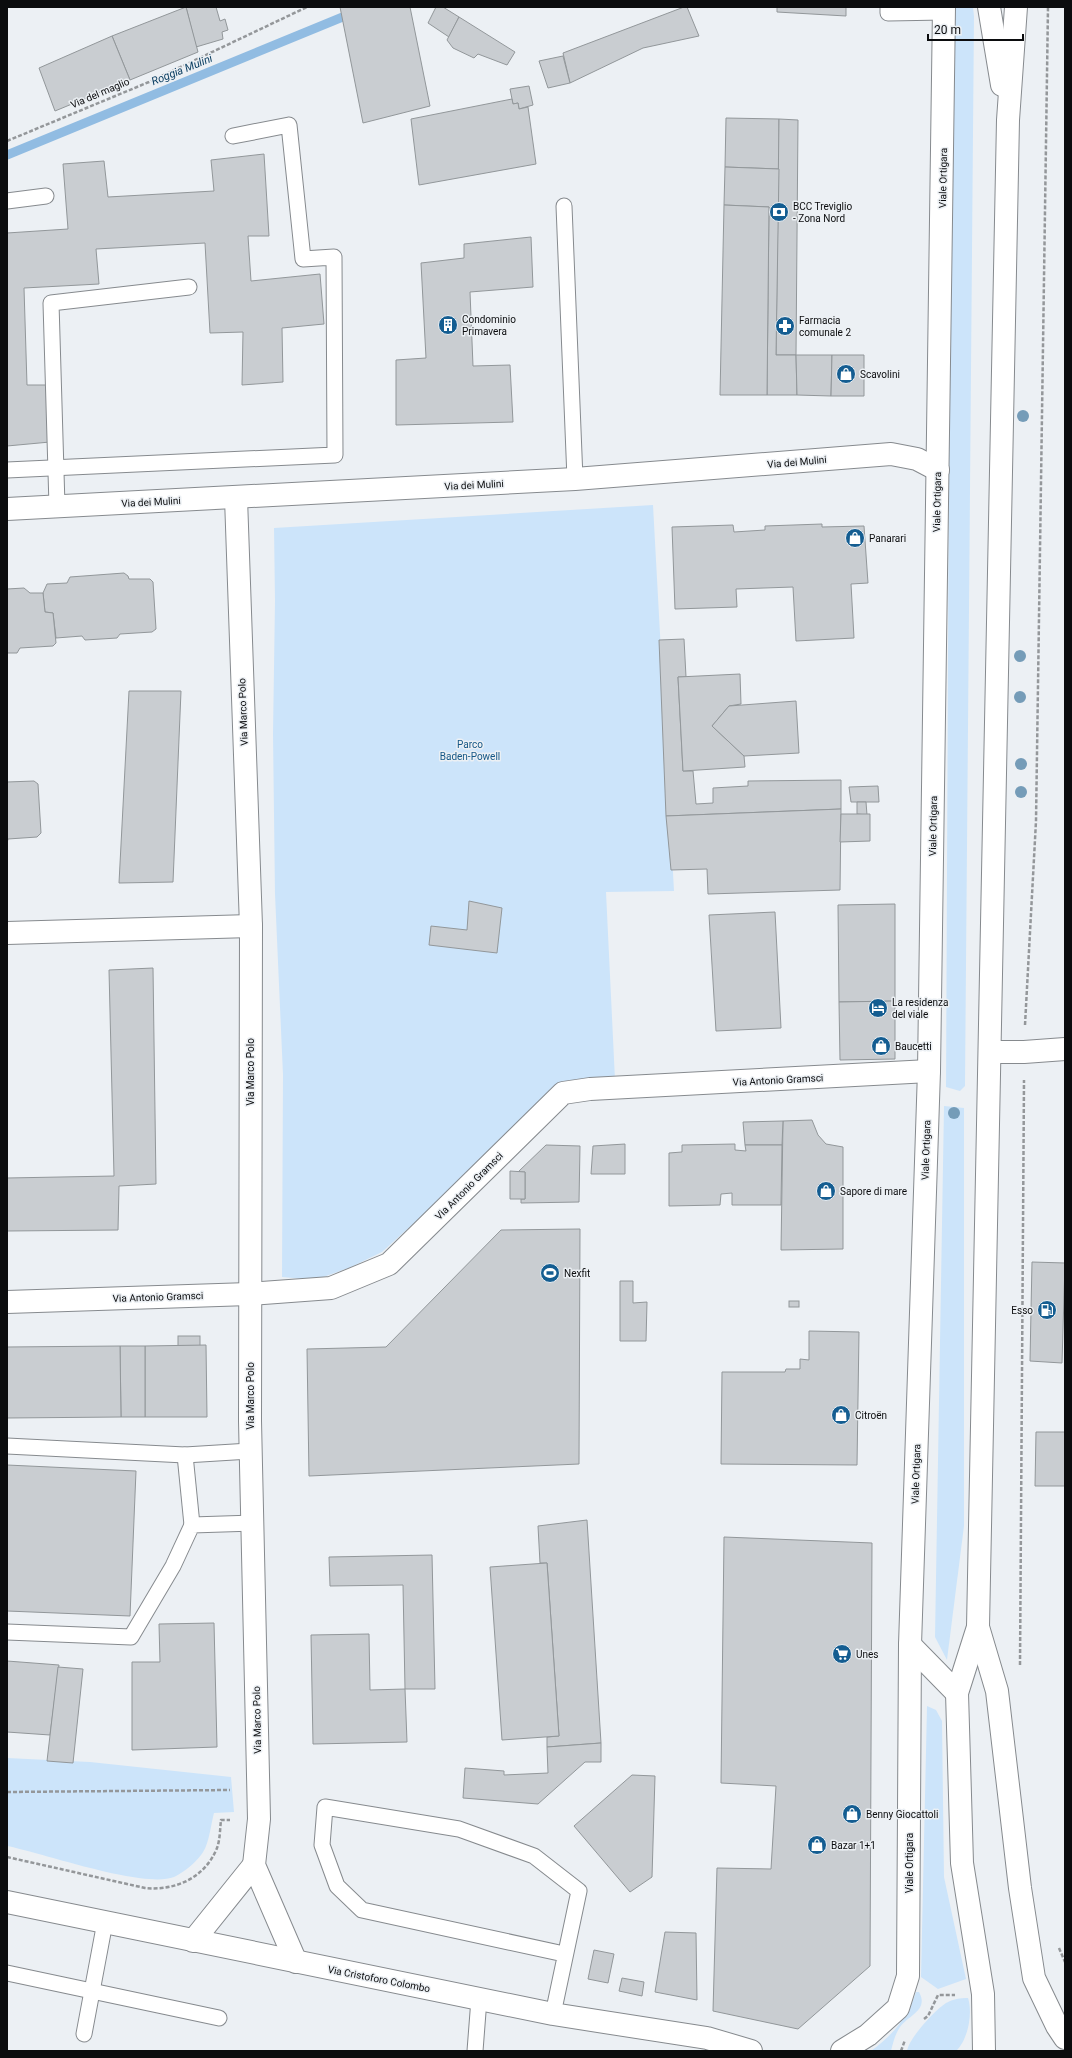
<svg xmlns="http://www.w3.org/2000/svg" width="1072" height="2058" font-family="Roboto,sans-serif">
	<rect width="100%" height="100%" fill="#ecf0f4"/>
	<g fill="#cce4fa">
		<path d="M951,7h22l1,9 -9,1070 -5,5 -14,-4z"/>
		<path d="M653,505l21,386 -68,1 9,188h-46l-19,11 -94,94 -74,67 -31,15 -36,13 -33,-3 1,-202 -8,-181 -2,-160 2,-133 -1,-73z"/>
		<path d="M944,1106l20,2v418l-17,134 -12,-23z"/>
		<path d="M927,1706l9,4 6,11 2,156 22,102 -28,10 -17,-12z"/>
		<path d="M7,1758l83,4 141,15 3,35 -20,1c-3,11 -4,23 -8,33 -4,12 -21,26 -32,31 -30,12 -131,-24 -167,-31z"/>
		<path d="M916,1992h3c10,18 -10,23 -19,35 -5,7 -7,16 -9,24h-20c22,-16 37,-34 45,-59z"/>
		<path d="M968,1998c5,15 0,42 -12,53h-49c2,-13 28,-41 39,-48 7,-4 14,-5 22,-5z"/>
	</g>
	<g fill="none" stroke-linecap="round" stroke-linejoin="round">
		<path stroke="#91bce2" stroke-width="9" d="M7,155l360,-148"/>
	</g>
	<g fill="#c9cdd1" stroke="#92979a">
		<path d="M186,7h30l4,14 5,-2 3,11 -6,2 1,7 -27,8z"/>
		<path d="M186,7l12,45 -68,28 -18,-44z"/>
		<path d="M340,7h70l20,99 -67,17z"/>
		<path d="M436,7h7l16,10 -10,20 -21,-14z"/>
		<path d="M684,7h3l12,29 -56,12 -73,35 -7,-30z"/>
		<path d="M777,7h69v9l-69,-4z"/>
		<path d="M459,17l56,35 -8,13 -29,-11 -4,4 -21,-10 -6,-8z"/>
		<path d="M112,36l18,44 -75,31 -16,-43z"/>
		<path d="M563,56l7,27 -22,5 -9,-27z"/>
		<path d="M529,86l4,19 -14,4 -1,-6 -5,1 -3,-15z"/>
		<path d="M512,99l1,5 5,-1 1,6 9,-2 8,57 -117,21 -8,-66z"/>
		<path d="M726,118l53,1v50l-54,-2z"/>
		<path d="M779,119l19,1 -2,235h-20z"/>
		<path d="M264,154l5,82h-21l3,45 69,-7 4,50 -42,4 1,54 -41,3 1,-53 -33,1 -5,-90 -109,6 3,35 -75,4 3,97h19l4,57 -43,4v-213l61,-4 -5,-65 41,-3 4,36 106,-6 -3,-31z"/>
		<path d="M725,167l54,2 -3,186h20l1,40h-30l2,-188 -45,-2z"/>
		<path d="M724,205l45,2 -2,188h-47z"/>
		<path d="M531,237l2,50 -63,5 3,74 37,-1 3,57 -117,3v-65l30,-2 -5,-95 43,-5v-14z"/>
		<path d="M796,355h36l-1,41 -34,-1z"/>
		<path d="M832,355h32v41h-33z"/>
		<path d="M822,524v3l42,-1 4,57 -17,1 3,54 -58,3 -3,-54 -57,2 1,18 -62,2 -3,-82 61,-2 1,7 31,-2v-4z"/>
		<path d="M124,573l4,3 1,3h21l3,3 3,47 -4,3 -32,2 -3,4 -32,2 -3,-4 -26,2 -3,-25 -8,-1 -2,-19 4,-9 20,-1 3,-6z"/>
		<path d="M24,588l6,5h13l2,19 8,1 3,30 -3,3 -33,2 -3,5h-10v-64z"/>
		<path d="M684,639l2,38h-8l5,94h10l3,33 17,-1v-15l35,-2v-5l93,-1v29l-175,7 -7,-176z"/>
		<path d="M740,674l1,30 -12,2 -17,20 32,30 1,11 -62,4 -5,-94z"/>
		<path d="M129,691h52l-8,191 -54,1z"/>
		<path d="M796,701l3,52 -55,3 -32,-30 17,-20z"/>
		<path d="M34,781l4,3 3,49 -4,4 -29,2 -1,4v-61z"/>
		<path d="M878,786l1,16h-28l-2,-15z"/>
		<path d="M857,802h9l1,13 -10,-1z"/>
		<path d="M841,809l-1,81 -132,4 -1,-25 -36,1 -5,-54z"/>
		<path d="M841,814h29v27l-30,1z"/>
		<path d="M469,901l33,7 -5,45 -68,-8 2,-19 36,4z"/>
		<path d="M895,904v97l-56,1 -1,-97z"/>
		<path d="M775,912l6,116 -65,3 -7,-116z"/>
		<path d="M153,968l3,216 -37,2 -1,44 -111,1v-53l107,-2 -5,-206z"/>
		<path d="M895,1001v58l-55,1 -1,-58z"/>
		<path d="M812,1120l6,15 8,9 17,3v102l-62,1 2,-129z"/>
		<path d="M783,1121l-1,24h-37l-2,-23z"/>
		<path d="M625,1144v30h-34l2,-28z"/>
		<path d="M735,1144v6l11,1 -1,-6h37l-1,60h-49v-12l-11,1 -1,11 -51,1v-53l13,-1v-7z"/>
		<path d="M546,1145l34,1 -1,56 -58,1v-4h4v-27h-7z"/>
		<path d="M510,1171l15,1v27h-15z"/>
		<path d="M580,1229l-1,235 -270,12 -2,-127 79,-2 115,-117z"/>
		<path d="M1032,1262l33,1 -3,100 -32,-2z"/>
		<path d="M620,1281h13v22l14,-1 -1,39h-26z"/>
		<rect x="789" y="1301" width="10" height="6"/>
		<path d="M809,1331l50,1 -2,133 -136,-1 1,-92h63l1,-3h14v-10l9,1z"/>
		<rect x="178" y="1336" width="22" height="10"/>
		<path d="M206,1345l1,72h-62v-71z"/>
		<path d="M120,1346h25v71h-24z"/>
		<path d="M120,1346l1,71 -114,1v-71z"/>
		<path d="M1036,1432h29v54h-30z"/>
		<path d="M7,1465l129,6 -6,145 -123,-5z"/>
		<path d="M587,1520l14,223 -54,4v-10l12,-1 -12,-173h-7l-2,-37z"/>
		<path d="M724,1537l148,6 -2,423 -72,63 -85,-18 4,-143 54,1 5,-83 -55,-3z"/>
		<path d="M432,1555l3,134h-30l-2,-104 -73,1 -1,-29z"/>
		<path d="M547,1563l12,173 -57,4 -12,-173z"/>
		<path d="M214,1623l3,124 -85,3v-88h28l-1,-38z"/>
		<path d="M369,1634l1,56 35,-1 2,53 -94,2 -2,-109z"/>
		<path d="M7,1661l52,4 -9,70 -43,-3z"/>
		<path d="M58,1667l25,2 -10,94 -26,-2z"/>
		<path d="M601,1743v19h-16l-47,42 -75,-6 2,-30 39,3v4l44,-2 -1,-26z"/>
		<path d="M632,1775l23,1 -3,101 -22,15 -56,-66z"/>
		<path d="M665,1932l31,1 1,67 -42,-8z"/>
		<path d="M594,1950l20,4 -6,29 -20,-4z"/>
		<path d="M622,1978l22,4 -2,14 -23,-5z"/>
	</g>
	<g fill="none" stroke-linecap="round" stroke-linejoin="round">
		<g stroke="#868a8e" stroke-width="17">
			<g id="service">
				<path d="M888,7v6l56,-1"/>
				<path d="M7,201l39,-5"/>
				<path d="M564,206l11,273"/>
				<path d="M7,470l328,-15 -1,-198 -31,2 -14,-134 -56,11"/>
				<path d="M57,506l-6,-203 138,-16"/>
				<path d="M7,1446l178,9 65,-4"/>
				<path d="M185,1455l7,70"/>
				<path d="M7,1632l124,5 42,-71 19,-41 62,-2"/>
				<path d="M7,1973l212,45"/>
				<path d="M553,2014l26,-123 -45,-35 -75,-27 -134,-22 -3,38 15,41 25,24 202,44"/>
				<path d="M84,2034l21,-112"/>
				<path d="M475,2051l4,-52"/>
			</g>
		</g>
		<g stroke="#868a8e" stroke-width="24">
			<g id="minor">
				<path d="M236,498l15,428 -1,495 9,398 -5,46 42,97"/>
				<path d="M7,509l568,-30 316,-25 26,5 21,11"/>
				<path d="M7,933l244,-7"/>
				<path d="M990,1052h34l41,-3"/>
				<path d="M7,1302l242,-8 82,-6 58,-24 174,-171 27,-4 339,-18"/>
				<path d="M910,1645l47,48"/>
				<path d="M7,1902l546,112 154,24 44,13"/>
				<path d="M193,1941l61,-76"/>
				<path d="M842,2051l26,-16 30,-27 10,-32 2,-331 19,-574 15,-1064"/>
			</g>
		</g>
		<g stroke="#868a8e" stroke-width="24">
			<g id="primary">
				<path d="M989,7l13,78"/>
				<path d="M978,1627l19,64 23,197 14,90 23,48 8,12"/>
				<path d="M984,2051l-1,-57 -21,-131 -5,-170 21,-66 30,-1507 8,-113"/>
			</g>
		</g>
		<g stroke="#94979a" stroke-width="2.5" stroke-dasharray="4 2" stroke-linecap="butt">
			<path d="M7,141l142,-59 158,-75"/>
			<path d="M1025,1025l11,-204 12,-814"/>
			<path d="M1020,1665l4,-585"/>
			<path d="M7,1792l223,-2"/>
			<path d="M7,1857l138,31c30,3 60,-10 72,-40 3,-8 3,-19 4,-28h9"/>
			<path d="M1059,1948l6,14"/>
			<path d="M924,2019l4,-3 10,-21h17"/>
			<path d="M901,2051l4,-11"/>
		</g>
		<use href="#service" stroke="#fff" stroke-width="15"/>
		<use href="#minor" stroke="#fff" stroke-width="22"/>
		<use href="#primary" stroke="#fff" stroke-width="22"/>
	</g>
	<g fill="#759cb8">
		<circle cx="1023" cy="416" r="6"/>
		<circle cx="1020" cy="656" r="6"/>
		<circle cx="1020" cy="697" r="6"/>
		<circle cx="1021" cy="764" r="6"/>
		<circle cx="1021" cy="792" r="6"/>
		<circle cx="954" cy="1113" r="6"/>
	</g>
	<defs>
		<g id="bank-disc" transform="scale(1)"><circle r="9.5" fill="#145d91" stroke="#ecf0f4"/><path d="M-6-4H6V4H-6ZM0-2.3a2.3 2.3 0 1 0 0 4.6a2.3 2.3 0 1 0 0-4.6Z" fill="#fff"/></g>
		<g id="building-disc" transform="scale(1)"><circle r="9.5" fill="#145d91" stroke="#ecf0f4"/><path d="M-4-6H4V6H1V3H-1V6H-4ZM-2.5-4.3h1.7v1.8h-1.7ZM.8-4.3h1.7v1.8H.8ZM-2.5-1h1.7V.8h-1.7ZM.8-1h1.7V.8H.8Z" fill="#fff"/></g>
		<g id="pharmacy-disc" transform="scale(1)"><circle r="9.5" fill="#145d91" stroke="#ecf0f4"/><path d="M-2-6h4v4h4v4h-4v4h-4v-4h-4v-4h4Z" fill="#fff"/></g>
		<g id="shop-disc" transform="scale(1)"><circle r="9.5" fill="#145d91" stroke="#ecf0f4"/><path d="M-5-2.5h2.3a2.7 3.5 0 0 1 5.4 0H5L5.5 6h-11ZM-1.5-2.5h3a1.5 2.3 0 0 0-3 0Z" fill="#fff"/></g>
		<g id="hotel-disc" transform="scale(1)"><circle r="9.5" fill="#145d91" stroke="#ecf0f4"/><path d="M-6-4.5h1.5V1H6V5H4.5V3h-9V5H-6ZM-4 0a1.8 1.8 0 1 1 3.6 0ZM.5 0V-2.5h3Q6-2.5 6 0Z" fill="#fff"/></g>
		<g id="stadium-disc" transform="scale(1)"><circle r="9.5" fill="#145d91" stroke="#ecf0f4"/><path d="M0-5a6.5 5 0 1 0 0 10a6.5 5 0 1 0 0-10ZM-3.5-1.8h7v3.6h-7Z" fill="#fff"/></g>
		<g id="fuel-disc" transform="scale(1)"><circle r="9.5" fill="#145d91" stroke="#ecf0f4"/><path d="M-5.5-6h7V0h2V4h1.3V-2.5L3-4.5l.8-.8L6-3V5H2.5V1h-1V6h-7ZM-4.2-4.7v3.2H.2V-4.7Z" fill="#fff"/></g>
		<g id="supermarket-disc" transform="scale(1)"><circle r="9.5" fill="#145d91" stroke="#ecf0f4"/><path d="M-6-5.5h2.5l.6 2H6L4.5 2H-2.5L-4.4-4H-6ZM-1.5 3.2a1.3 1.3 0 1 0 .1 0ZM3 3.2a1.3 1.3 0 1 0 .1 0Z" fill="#fff"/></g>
	</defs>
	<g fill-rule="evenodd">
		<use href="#bank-disc" x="779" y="212"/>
		<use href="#building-disc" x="448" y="325"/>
		<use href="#pharmacy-disc" x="785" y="326"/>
		<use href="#shop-disc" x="846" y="374"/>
		<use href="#shop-disc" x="855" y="538"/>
		<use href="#hotel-disc" x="878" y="1008"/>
		<use href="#shop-disc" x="881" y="1046"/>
		<use href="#shop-disc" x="826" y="1191"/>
		<use href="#stadium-disc" x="550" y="1273"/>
		<use href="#fuel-disc" x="1047" y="1310"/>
		<use href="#shop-disc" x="841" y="1415"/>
		<use href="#supermarket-disc" x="842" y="1654"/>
		<use href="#shop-disc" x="852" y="1814"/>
		<use href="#shop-disc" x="817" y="1845"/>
	</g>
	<g text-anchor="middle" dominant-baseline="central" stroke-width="3" stroke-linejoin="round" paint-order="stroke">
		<g font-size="10" fill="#0b0c0e" stroke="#ecf0f4">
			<text transform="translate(100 93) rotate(-23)">Via del maglio</text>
			<text transform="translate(943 178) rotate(-89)">Viale Ortigara</text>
			<text transform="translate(797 462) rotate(-5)">Via dei Mulini</text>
			<text transform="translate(474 485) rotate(-3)">Via dei Mulini</text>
			<text transform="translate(151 502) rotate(-3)">Via dei Mulini</text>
			<text transform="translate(937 502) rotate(-89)">Viale Ortigara</text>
			<text transform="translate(243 712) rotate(-92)">Via Marco Polo</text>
			<text transform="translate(933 826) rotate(-89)">Viale Ortigara</text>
			<text transform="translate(250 1072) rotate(-90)">Via Marco Polo</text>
			<text transform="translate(778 1080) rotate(-3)">Via Antonio Gramsci</text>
			<text transform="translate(926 1150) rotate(-88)">Viale Ortigara</text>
			<text transform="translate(469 1186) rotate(-45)">Via Antonio Gramsci</text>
			<text transform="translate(158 1297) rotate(-2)">Via Antonio Gramsci</text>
			<text transform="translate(250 1396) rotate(-90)">Via Marco Polo</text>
			<text transform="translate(916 1474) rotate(-88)">Viale Ortigara</text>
			<text transform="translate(257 1720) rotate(-91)">Via Marco Polo</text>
			<text transform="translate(909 1863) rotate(-90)">Viale Ortigara</text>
			<text transform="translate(379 1979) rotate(11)">Via Cristoforo Colombo</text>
		</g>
		<g font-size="10" fill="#0b0c0e" stroke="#ecf0f4" text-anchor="start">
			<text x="793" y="206">BCC Treviglio<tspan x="793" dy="12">- Zona Nord</tspan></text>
			<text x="462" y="319">Condominio<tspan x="462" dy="12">Primavera</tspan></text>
			<text x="799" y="320">Farmacia<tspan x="799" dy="12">comunale 2</tspan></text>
			<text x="860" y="374">Scavolini</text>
			<text x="869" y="538">Panarari</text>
			<text x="892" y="1002">La residenza<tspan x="892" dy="12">del viale</tspan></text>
			<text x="895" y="1046">Baucetti</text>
			<text x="840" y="1191">Sapore di mare</text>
			<text x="564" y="1273">Nexfit</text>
			<text x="1033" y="1310" text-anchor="end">Esso</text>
			<text x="855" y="1415">Citroën</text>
			<text x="856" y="1654">Unes</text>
			<text x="866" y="1814">Benny Giocattoli</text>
			<text x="831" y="1845">Bazar 1+1</text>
		</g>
		<g font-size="10" fill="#145786" stroke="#ecf0f4">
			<text x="470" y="744">Parco<tspan x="470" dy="12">Baden-Powell</tspan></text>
		</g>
		<g font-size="11" font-style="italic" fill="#073b5f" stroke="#ecf0f4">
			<text transform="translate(182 70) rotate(-22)">Roggia Mulini</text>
		</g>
	</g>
	<rect width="1072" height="2058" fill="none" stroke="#0b0c0e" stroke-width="16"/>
	<path d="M928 34v6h95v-6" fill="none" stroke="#0b0c0e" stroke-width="2"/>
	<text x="934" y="34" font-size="12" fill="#0b0c0e" stroke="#ecf0f4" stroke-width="3" paint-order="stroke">20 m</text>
</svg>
